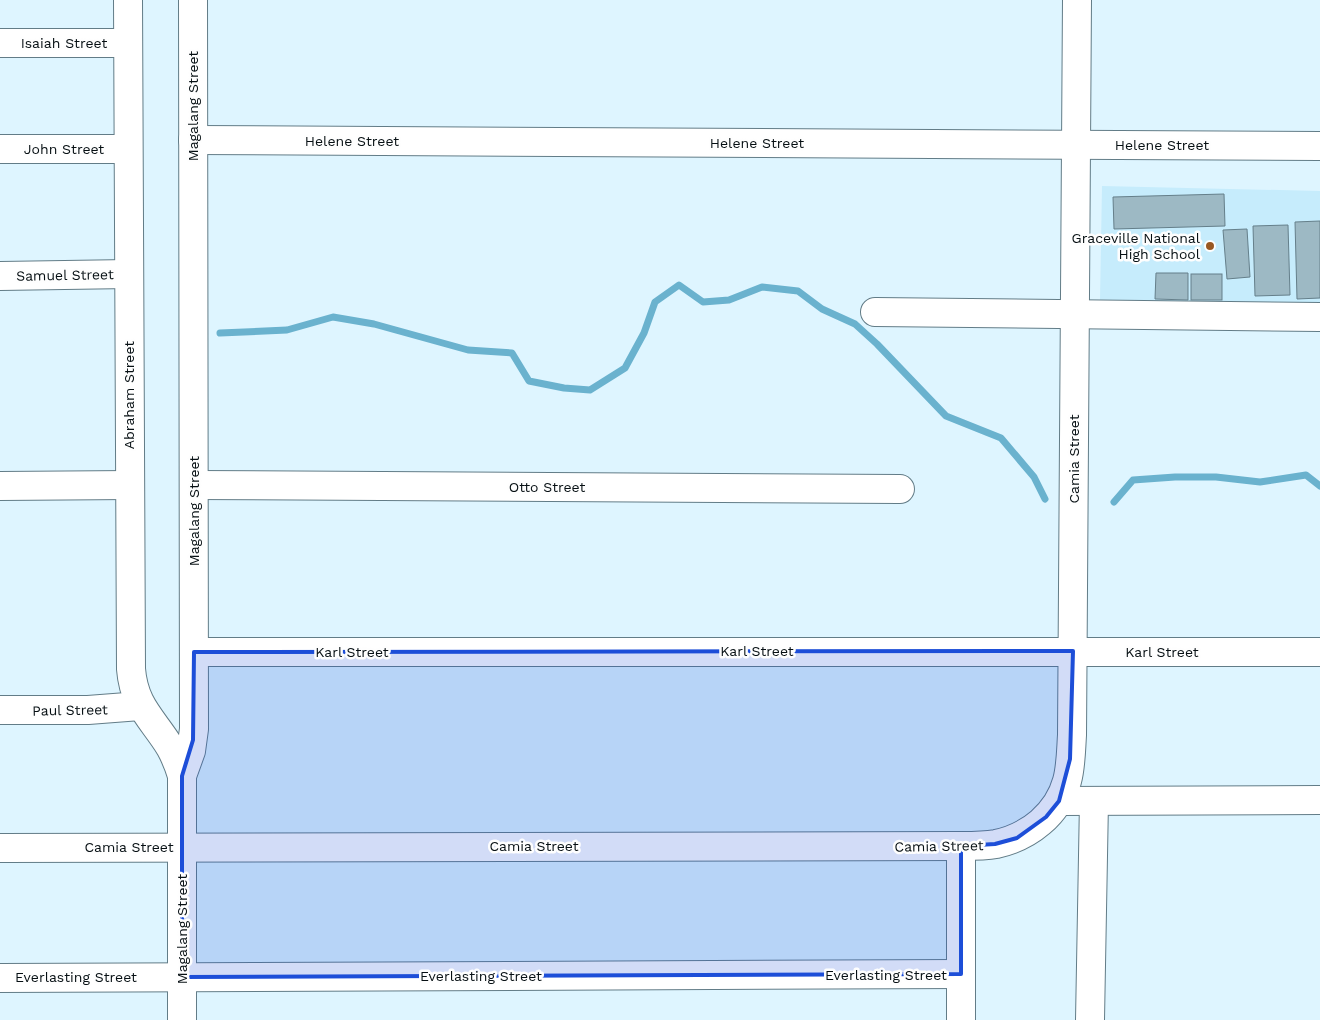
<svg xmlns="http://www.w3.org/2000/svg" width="1320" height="1020" font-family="'Work Sans',sans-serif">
	<rect width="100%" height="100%" fill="#def5ff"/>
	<path fill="#c6ecfc" d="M1102,186l218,5v116l-220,-6z"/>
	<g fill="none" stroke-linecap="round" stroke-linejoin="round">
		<g stroke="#6ab2ce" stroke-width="7">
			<path d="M220,333l67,-3 46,-13 41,7 94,26 44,3 17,28 35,7 26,2 35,-22 19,-35 11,-31 24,-17 24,17 26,-2 33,-13 36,4 24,18 33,15 22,20 69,72 55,22 33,39 11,22"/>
			<path d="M1114,502l19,-22 42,-3h41l44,5 46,-7 14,11"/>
		</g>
	</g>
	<g fill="#9db9c4" stroke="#657f8a">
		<path d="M1224,194l1,32 -111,3 -1,-32z"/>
		<path d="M1320,221v77l-23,1 -2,-77z"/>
		<path d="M1288,225l2,70 -35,1 -2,-70z"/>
		<path d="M1247,229l3,48 -23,2 -4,-49z"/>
		<path d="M1156,273h32v27l-33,-1z"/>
		<rect x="1191" y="274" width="31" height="26"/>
	</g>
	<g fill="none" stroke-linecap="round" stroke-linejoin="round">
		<g stroke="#627c87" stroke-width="30">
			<g id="minor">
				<path d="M128,0l3,669c3,37 21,49 39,78 5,9 9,19 12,29"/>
				<path d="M0,43h128"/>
				<path d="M193,140l1127,6"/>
				<path d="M0,149h128"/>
				<path d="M0,276l129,-2"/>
				<path d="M875,312l445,5"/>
				<path d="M194,485l706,4"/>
				<path d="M0,486l130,-1"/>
				<path d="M194,652h1126"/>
				<path d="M0,710h88l52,-4"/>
				<path d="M1059,801l261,-1"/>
				<path d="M0,848l961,-2c11,0 24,0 35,-2 33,-7 62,-30 71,-63 4,-14 4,-31 5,-46l5,-735"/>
				<path d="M0,978l961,-4"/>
				<path d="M182,1020v-244l9,-25 3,-22 -1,-729"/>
				<path d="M961,1020v-174"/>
				<path d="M1090,1020l4,-219"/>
			</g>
		</g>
		<use href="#minor" stroke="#fff" stroke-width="28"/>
	</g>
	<path fill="#1d4ed8" fill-opacity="0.2" stroke="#1d4ed8" stroke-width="4" stroke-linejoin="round" d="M1073,651l-3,108 -11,42 -13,16 -29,21 -22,6 -34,2v128l-779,3v-201l11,-36 1,-88z"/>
	<circle fill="#995822" stroke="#fefefe" stroke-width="2" cx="1210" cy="246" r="5"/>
	<g text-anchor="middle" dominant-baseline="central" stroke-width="5" stroke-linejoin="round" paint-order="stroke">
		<g font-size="14" fill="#060f13" stroke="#fefefe">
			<text x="64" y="43">Isaiah Street</text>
			<text transform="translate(193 106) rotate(-90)">Magalang Street</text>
			<text x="352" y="141">Helene Street</text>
			<text x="757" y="143">Helene Street</text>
			<text x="1162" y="145">Helene Street</text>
			<text x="64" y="149">John Street</text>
			<text transform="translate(65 275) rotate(-1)">Samuel Street</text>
			<text transform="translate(129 395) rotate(-90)">Abraham Street</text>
			<text transform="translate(1074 459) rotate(-90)">Camia Street</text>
			<text x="547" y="487">Otto Street</text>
			<text transform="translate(194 511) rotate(-90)">Magalang Street</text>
			<text x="757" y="651">Karl Street</text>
			<text x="352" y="652">Karl Street</text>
			<text x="1162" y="652">Karl Street</text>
			<text transform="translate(70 710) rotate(-1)">Paul Street</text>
			<text x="534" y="846">Camia Street</text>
			<text transform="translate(939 846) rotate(-1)">Camia Street</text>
			<text x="129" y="847">Camia Street</text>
			<text transform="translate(182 929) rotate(-90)">Magalang Street</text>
			<text x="886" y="975">Everlasting Street</text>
			<text x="481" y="976">Everlasting Street</text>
			<text x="76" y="977">Everlasting Street</text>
		</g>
		<g font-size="14" fill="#060f13" stroke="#fefefe" text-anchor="end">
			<text x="1200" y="238">Graceville National<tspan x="1200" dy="16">High School</tspan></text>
		</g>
	</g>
</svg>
